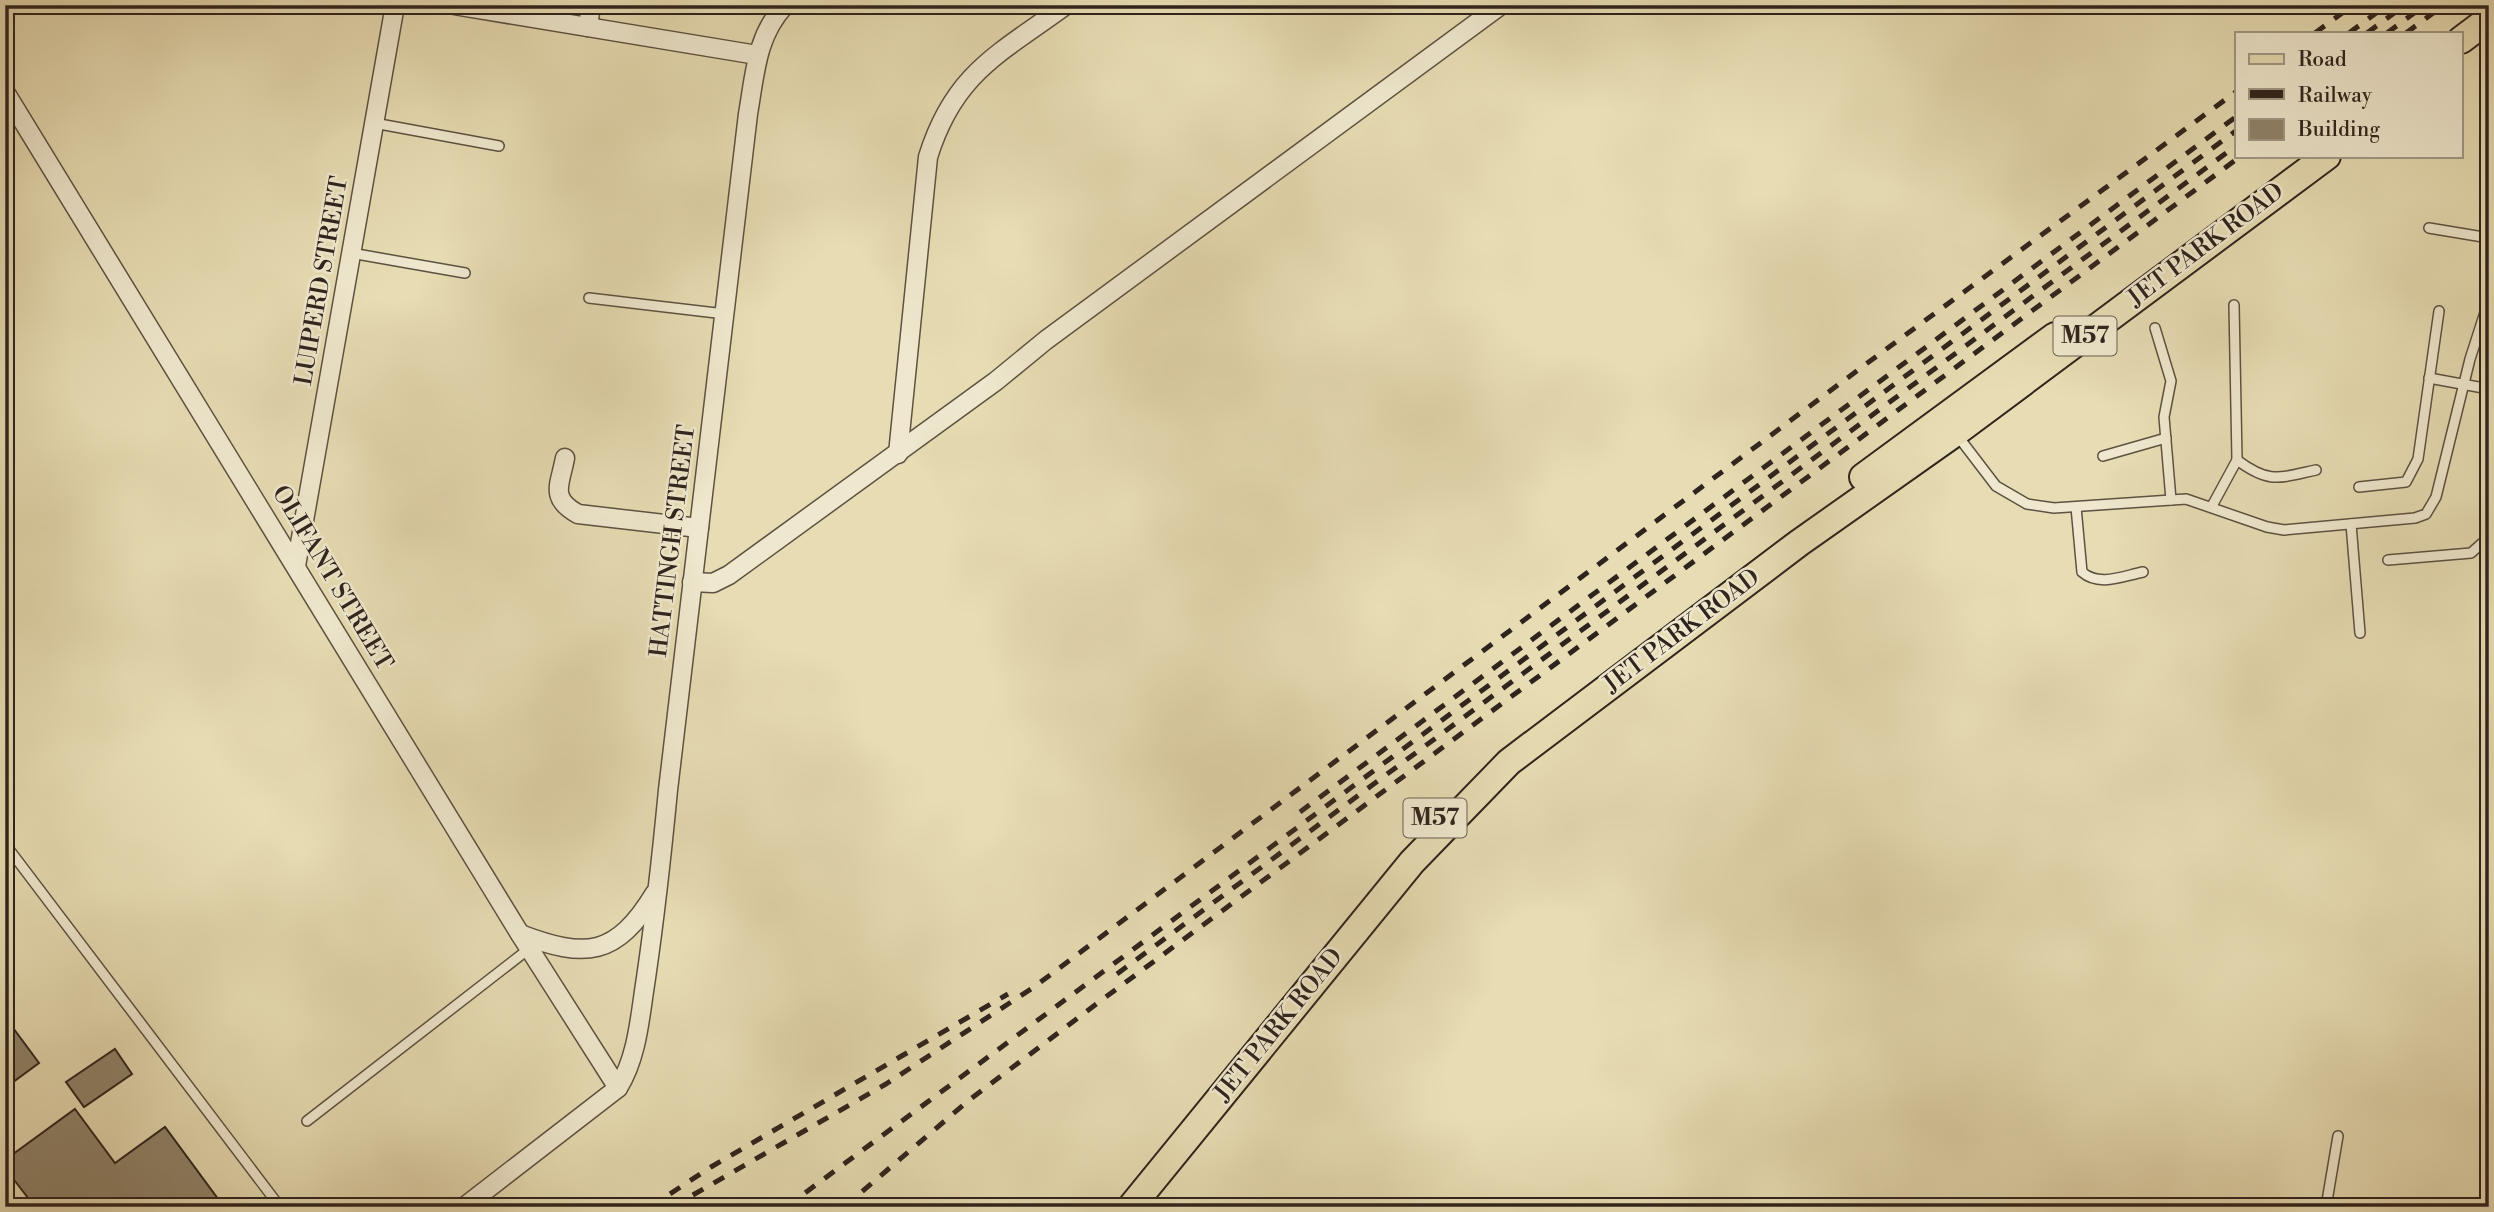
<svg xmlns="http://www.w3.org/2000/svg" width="2494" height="1212" font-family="'Libre Bodoni',serif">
	<rect width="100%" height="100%" fill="#e7dcb3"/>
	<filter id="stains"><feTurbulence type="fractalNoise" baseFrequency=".00286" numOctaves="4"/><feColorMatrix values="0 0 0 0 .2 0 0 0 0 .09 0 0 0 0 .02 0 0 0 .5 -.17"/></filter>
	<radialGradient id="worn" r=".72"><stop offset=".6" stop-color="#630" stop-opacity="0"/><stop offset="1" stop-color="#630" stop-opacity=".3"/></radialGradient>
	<g fill="#8f846b" stroke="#2f241d" stroke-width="2">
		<path d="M5,1017l34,46 -34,25z"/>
		<path d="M115,1049l17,25 -48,33 -18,-25z"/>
		<path d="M75,1109l40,54 50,-36 59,80h-189l-30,-39v-8z"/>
	</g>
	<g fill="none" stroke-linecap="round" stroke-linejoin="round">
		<g stroke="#5d5242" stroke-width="12">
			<g id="service">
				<path d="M374,123l125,23"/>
				<path d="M2429,228l60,10"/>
				<path d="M351,253l114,20"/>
				<path d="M589,298l136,16"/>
				<path d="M2234,305l3,155"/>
				<path d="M2155,328l16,53 -7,36 7,83"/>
				<path d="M2429,378l60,11"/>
				<path d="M1957,435l39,51 31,18 27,4 132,-9 81,28 17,3 131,-12 11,-4 10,-17 34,-138 19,-59"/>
				<path d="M2103,456l63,-18"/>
				<path d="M2359,487l47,-5 12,-23 21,-148"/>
				<path d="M2212,506l25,-46c32,24 42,18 79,10"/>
				<path d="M2076,507l6,65c17,15 41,4 61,0"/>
				<path d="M2351,524l9,109"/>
				<path d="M2388,560l83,-7 18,-16"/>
				<path d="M5,844l275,363"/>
				<path d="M307,1121l223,-173"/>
				<path d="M5,1198l7,9"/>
				<path d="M2326,1207l12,-71"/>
			</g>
		</g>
		<g stroke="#5d5242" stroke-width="21">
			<g id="minor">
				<path d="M454,5l303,50"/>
				<path d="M588,27l3,-22"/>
				<path d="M5,92l515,842 98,154"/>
				<path d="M898,454l30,-297c26,-84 71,-103 138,-152"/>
				<path d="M565,458c-5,27 -16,40 13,56l121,14"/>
				<path d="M296,566l99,-561"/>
				<path d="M692,582l21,1 16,-8 267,-194 50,-41 455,-335"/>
				<path d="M520,934c66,25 96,23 135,-41"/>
				<path d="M464,1207l154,-119c20,-32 22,-73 28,-110 9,-62 16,-125 22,-188l80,-676c7,-40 8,-78 37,-109"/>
			</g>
		</g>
		<g stroke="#2f241d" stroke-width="30">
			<g id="primary">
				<path d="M2461,40l28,-21"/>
				<path d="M1863,477l192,-141"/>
				<path d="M1131,1207l281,-345 97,-100 290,-219 156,-110 372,-277"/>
			</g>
		</g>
		<use href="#service" stroke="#efe8ce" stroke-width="9"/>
		<use href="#minor" stroke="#efe8ce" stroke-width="18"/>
		<use href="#primary" stroke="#e7dcb3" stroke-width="26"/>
		<g stroke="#2f241d" stroke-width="5" stroke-dasharray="12 12" stroke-linecap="butt">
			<path d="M2315,33l38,-28"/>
			<path d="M2349,33l38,-28"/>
			<path d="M2367,33l38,-28"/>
			<path d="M2387,33l38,-28"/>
			<path d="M2406,33l38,-28"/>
			<path d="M1300,812l937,-696"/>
			<path d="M1117,974l1120,-829"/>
			<path d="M650,1207l61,-40 297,-173"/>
			<path d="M672,1207l214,-123 148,-97 832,-623 371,-273"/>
			<path d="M786,1207l1451,-1077"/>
			<path d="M844,1207l124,-106 127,-96 1146,-849"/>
		</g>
	</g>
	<g text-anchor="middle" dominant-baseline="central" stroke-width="5" stroke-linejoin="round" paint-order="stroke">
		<g fill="#efe8ce" stroke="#695f52" stroke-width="2">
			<rect x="2053.5" y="316.5" width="63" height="39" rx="5"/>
			<rect x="1403.5" y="798.5" width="63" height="39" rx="5"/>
		</g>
		<g font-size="23" font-weight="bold" fill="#2f241d">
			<text x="2085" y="336">M57</text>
			<text x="1435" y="818">M57</text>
		</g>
		<g font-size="24" fill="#2f241d" stroke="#efe8ce">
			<text transform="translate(2206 245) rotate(-37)">JET PARK ROAD</text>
			<text transform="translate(322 281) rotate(-80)">LUIPERD STREET</text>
			<text transform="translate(673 541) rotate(-83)">HATTINGH STREET</text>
			<text transform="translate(332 578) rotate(59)">OLIFANT STREET</text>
			<text transform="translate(1682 631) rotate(-37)">JET PARK ROAD</text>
			<text transform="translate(1279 1025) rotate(-51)">JET PARK ROAD</text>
		</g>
	</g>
	<rect width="2494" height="1212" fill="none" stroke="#e7dcb3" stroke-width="28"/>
	<rect x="7" y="7" width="2480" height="1198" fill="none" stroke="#2f241d" stroke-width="3.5"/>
	<rect x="14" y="14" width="2466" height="1184" fill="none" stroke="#2f241d" stroke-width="2"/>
	<rect x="2235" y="32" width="228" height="126" fill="#efe8ce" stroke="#a29a87" stroke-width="2"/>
	<rect x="2249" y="54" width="35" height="10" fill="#e7dcb3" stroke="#a29a87" stroke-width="2"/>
	<text x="2298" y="66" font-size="21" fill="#2f241d">Road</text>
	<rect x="2249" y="89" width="35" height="10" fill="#2f241d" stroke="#a29a87" stroke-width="2"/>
	<text x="2298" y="102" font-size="21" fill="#2f241d">Railway</text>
	<rect x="2249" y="119" width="35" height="21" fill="#8f846b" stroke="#a29a87" stroke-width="2"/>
	<text x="2298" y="136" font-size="21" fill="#2f241d">Building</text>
	<rect width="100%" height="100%" filter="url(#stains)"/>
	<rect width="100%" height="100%" fill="url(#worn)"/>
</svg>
